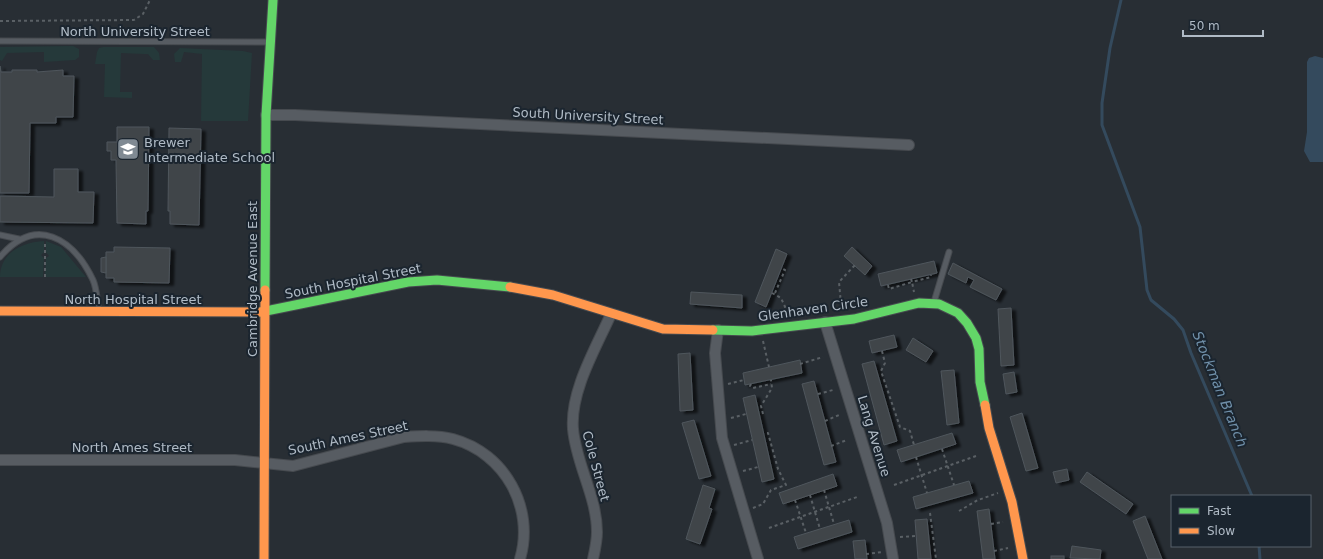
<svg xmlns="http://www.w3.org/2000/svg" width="1323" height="559" font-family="'DejaVu Sans',sans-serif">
	<defs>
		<filter id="shadow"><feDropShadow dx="4.5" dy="2.5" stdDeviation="1" flood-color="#0009"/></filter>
	</defs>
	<rect width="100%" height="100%" fill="#282e34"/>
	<g fill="#25393a">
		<path d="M73,46l6,3v8l-4,3 -31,2v-10l-37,1 -5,8 -2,-1v-13z"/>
		<path d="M103,47h51l5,6 1,7h-7l-5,-6h-4l-23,-1 -1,39h12v6l-28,-1 1,-33h-10l2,-12 2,-4z"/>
		<path d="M180,48l63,3 9,2 -4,68h-47l1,-67 -18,-2 -3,10h-6l-1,-8z"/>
		<path d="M44,241v11l-3,3 3,3 -1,19h-43c0,-24 22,-35 44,-36z"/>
		<path d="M46,241l15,6 25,30h-41l1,-19 3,-2 -3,-4z"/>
	</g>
	<path fill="#344a5d" d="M1315,56l8,2v104h-13l-6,-11 3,-19v-70l2,-4z"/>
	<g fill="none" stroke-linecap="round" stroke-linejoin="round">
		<g stroke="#344a5d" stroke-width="3">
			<path d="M1121,0l-11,48 -8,55v22l38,102 7,63 4,10 23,19 9,11 8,23 61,143"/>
			<path d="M1259,546l1,13"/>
		</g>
	</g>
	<g fill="#40454a" stroke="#4f565c" filter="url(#shadow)">
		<path d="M0,66l1,6h11v-2h25v2l26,-2v6h11l-1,41h-17v6h-26l-1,70h-29z"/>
		<path d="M117,127h32l-1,84h-2v13l-29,-1 -1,-63h-5v-9h-4v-9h10z"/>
		<path d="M169,128l32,1 -2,96 -29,-1v-13h-2z"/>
		<path d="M54,169h24v23h16l-1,31 -93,-1v-26l54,1z"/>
		<path d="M114,247l56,1 -1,35 -55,-1v-4h-8v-26h8z"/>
		<path d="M852,247l20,19 -7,9 -21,-19z"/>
		<path d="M776,249l11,5 -21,53 -11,-5z"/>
		<path d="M106,257v16l-5,-1v-14z"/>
		<path d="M934,261l3,12 -56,13 -3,-12z"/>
		<path d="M953,263l49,26 -6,11 -26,-13 4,-7 -6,-3 -2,6 -18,-9z"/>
		<path d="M691,292l51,3v13l-52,-4z"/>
		<path d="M1011,308l3,57 -13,1 -3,-57z"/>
		<path d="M894,335l3,12 -25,6 -3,-12z"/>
		<path d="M913,338l20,13 -7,11 -20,-12z"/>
		<path d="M690,353l3,57 -13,1 -2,-57z"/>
		<path d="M800,360l2,13 -57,12 -2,-12z"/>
		<path d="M874,361l23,80 -13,4 -22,-81z"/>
		<path d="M954,370l5,53 -12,2 -6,-54z"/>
		<path d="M1014,372l3,20 -11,2 -3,-20z"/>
		<path d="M814,381l22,81 -12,3 -22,-81z"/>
		<path d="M755,395l19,84 -12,3 -19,-84z"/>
		<path d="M1022,413l16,55 -12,3 -16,-54z"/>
		<path d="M694,420l17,56 -12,3 -17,-56z"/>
		<path d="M952,433l4,11 -55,18 -4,-12z"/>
		<path d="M1067,469l2,11 -13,3 -3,-11z"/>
		<path d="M1087,472l46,32 -7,10 -46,-32z"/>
		<path d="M833,474l4,12 -54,18 -4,-11z"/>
		<path d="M969,481l4,12 -57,16 -3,-12z"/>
		<path d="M703,485l12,4 -6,19 3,1 -12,35 -14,-5z"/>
		<path d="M989,509l6,50h-12l-6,-48z"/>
		<path d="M1145,516l17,43h-14l-15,-38z"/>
		<path d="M927,519l4,40h-13l-3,-39z"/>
		<path d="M849,520l3,12 -54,17 -4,-12z"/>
		<path d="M865,540l2,19h-12l-2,-18z"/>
		<path d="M1072,546l29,4 -1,9 -30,-1z"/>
		<rect x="1051" y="556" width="13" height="3"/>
	</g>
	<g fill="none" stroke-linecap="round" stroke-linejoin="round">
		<g stroke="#464a4f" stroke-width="7">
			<g id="lane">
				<path d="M0,41l269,1"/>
				<path d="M0,235l19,4"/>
				<path d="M0,257c36,-42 73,-19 93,23 4,9 4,21 6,31"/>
				<path d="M934,302l15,-50"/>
			</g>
		</g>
		<g stroke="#464a4f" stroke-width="12">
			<g id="street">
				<path d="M266,115h29l614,30"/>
				<path d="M825,322l62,201 6,36"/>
				<path d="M718,330l-3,23 7,85 36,121"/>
				<path d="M0,460h235l58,6 111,-29c16,-1 33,-2 49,2 52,14 82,69 67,120"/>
				<path d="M593,559c2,-9 4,-18 4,-27 0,-35 -21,-68 -24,-103 -3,-38 23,-81 38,-115"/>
			</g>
		</g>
		<g stroke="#464a4f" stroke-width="11">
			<g id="fast">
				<path d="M265,290l1,-175 7,-115"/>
				<path d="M261,312l147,-30 29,-2 73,7"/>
				<path d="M713,330l39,1 102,-12 65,-16 20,1 19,9 9,10 9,15 3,11 1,33 5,23"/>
			</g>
		</g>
		<g stroke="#464a4f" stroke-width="11">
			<g id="slow">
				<path d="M510,287l43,8 110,34 50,1"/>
				<path d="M0,311l261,1"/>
				<path d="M985,405l4,23 23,74 11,57"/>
				<path d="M264,559l1,-269"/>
			</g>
		</g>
		<g stroke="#5a6065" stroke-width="2" stroke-dasharray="3 3" stroke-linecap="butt">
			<path d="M0,21l134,-1 9,-6 7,-14"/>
			<path d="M45,277v-34"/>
			<path d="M911,279l1,3 19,-5v-2"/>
			<path d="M888,285l1,4 23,-7 2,10"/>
			<path d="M772,293l9,5 5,11"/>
			<path d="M775,293l10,-23 -4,-2"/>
			<path d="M841,304l-2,-22 16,-17"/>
			<path d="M763,341l6,26"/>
			<path d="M882,351l3,12 -4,8 19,56 10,4 4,14"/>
			<path d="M800,364l23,-7"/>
			<path d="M728,384l16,-4"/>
			<path d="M751,384l-1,2 3,2 18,-4"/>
			<path d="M818,394l15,-4"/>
			<path d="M763,414l-2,-8 11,-18 -1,-8"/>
			<path d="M731,418l15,-4"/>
			<path d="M825,421l14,-6"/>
			<path d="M734,445l18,-5"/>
			<path d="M831,446l16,-6"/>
			<path d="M942,449l12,36"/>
			<path d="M916,457l11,36"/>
			<path d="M743,471l15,-4"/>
			<path d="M894,485l82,-29"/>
			<path d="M824,490l10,34"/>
			<path d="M810,495l10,34"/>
			<path d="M795,500l11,33"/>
			<path d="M753,508l10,-4 8,-14 15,-5 -8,-16 -10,-36h-4"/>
			<path d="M959,511l19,-11 20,-7"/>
			<path d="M930,513l6,46"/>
			<path d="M991,524l12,-2"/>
			<path d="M769,528l88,-31"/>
			<path d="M900,537l16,-1"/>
			<path d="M994,551l14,-3"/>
			<path d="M866,554l17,-2"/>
		</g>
		<use href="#lane" stroke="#575c62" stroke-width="5"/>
		<use href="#street" stroke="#575c62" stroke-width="10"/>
		<use href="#fast" stroke="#63d668" stroke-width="9"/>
		<use href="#slow" stroke="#ff974d" stroke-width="9"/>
	</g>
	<defs>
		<g id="school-square" transform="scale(1.15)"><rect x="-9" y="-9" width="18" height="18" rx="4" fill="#808a93" stroke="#1b252f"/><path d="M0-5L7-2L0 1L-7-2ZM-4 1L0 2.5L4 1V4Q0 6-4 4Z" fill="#fff"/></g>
	</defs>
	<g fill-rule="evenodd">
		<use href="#school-square" x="128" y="149"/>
	</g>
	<g text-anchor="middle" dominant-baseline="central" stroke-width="4" stroke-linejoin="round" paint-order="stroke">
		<g font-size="13" fill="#b0bbc6" stroke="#1b252f">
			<text x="135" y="31">North University Street</text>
			<text transform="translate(588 116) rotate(3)">South University Street</text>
			<text transform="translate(252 279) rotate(-90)">Cambridge Avenue East</text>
			<text transform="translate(353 281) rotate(-11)">South Hospital Street</text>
			<text x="133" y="299">North Hospital Street</text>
			<text transform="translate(813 309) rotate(-8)">Glenhaven Circle</text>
			<text transform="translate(874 436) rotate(73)">Lang Avenue</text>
			<text transform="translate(348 438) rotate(-12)">South Ames Street</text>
			<text x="132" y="447">North Ames Street</text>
			<text transform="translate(596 466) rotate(75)">Cole Street</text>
		</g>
		<g font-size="13" fill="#b0bbc6" stroke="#1b252f" text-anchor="start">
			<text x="144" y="142">Brewer<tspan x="144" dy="15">Intermediate School</tspan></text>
		</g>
		<g font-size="14" font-style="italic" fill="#7090aa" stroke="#1b252f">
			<text transform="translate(1220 389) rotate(68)">Stockman Branch</text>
		</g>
	</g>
	<rect x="1171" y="495" width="140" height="52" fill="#1b252f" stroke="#57616b"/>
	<rect x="1179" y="508" width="20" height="6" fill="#63d668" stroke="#57616b"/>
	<text x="1207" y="515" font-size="12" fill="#b0bbc6">Fast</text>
	<rect x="1179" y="528" width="20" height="6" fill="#ff974d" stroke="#57616b"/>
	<text x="1207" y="535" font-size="12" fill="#b0bbc6">Slow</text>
	<path d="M1183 30v6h80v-6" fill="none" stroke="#b0bbc6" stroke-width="2"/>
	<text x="1189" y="30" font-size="12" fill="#b0bbc6" stroke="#1b252f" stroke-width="3" paint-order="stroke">50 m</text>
</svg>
